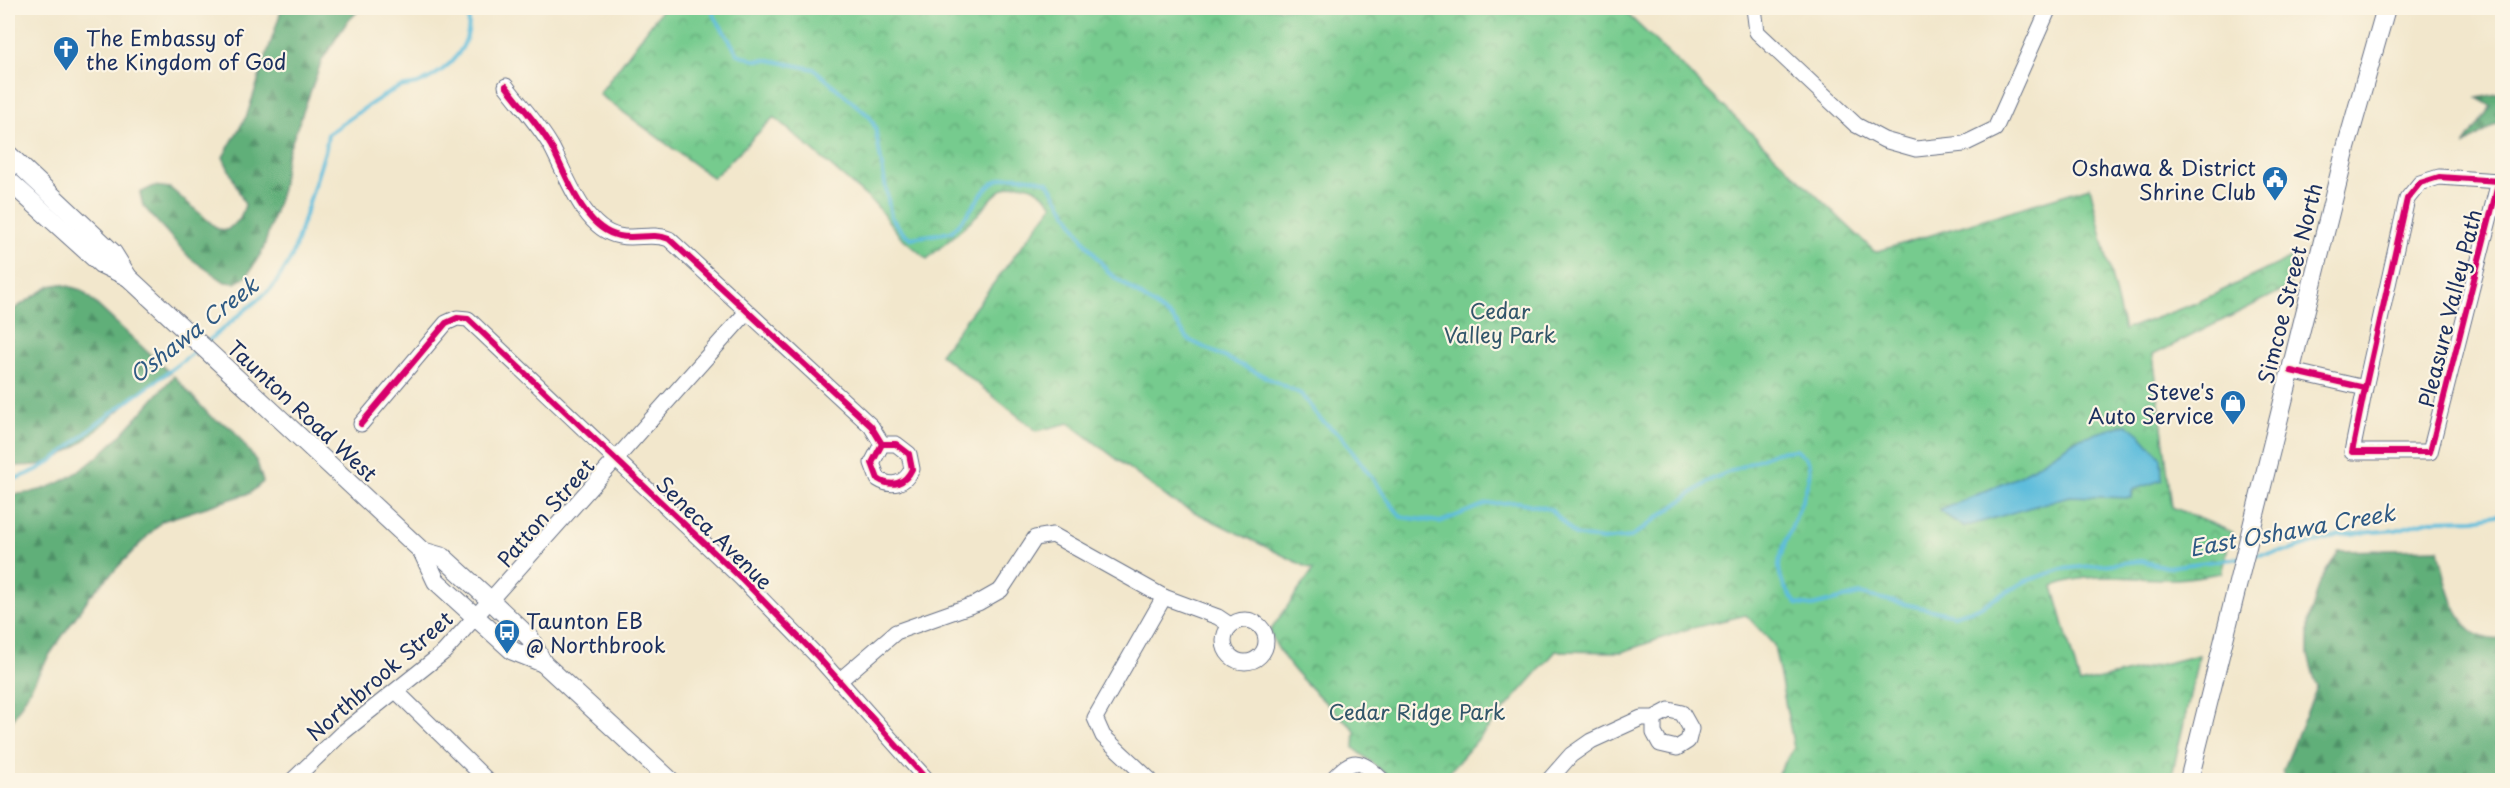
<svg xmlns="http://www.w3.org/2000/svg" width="2510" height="788" font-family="'Playpen Sans',sans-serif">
	<defs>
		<pattern id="forest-firs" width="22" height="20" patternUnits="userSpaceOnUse" patternTransform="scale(1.5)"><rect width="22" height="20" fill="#60af79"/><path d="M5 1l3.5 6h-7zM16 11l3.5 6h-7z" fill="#4e8f66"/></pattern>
		<pattern id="park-crowns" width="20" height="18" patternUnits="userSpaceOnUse" patternTransform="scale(1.5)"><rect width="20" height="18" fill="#76cb8e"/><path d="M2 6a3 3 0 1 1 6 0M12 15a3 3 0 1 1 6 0" fill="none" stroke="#60a577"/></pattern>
	</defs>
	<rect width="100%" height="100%" fill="#fcf5e5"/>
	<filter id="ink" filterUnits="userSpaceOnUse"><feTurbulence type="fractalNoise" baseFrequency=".0167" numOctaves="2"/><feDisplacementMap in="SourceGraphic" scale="12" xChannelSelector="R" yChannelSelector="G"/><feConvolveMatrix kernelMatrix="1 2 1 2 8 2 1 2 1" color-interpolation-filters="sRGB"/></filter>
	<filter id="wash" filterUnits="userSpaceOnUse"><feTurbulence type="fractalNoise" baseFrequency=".008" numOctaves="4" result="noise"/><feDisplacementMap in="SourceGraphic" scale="24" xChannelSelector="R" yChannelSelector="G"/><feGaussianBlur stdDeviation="1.35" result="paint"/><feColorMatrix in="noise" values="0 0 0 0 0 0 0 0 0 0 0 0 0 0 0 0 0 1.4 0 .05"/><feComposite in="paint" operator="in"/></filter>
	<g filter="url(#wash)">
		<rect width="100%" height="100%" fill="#f2e7cc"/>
		<g fill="url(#forest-firs)" stroke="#3e6f6c" stroke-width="1.5">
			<path d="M282,8h79l-14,14 -25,38 -36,98 -4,31 -19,61 -16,26 -12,7 -10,-1 -35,-24 -47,-52 -3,-13 14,-7 16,2 48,41 9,1 13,-11 5,-14 -22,-48 24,-42z"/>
			<path d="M2502,93v27l-38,25 27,-39 -14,-8z"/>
			<path d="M61,284l20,6 89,83c-46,22 -77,73 -125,90 -11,4 -26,2 -37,3v-153l42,-27z"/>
			<path d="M174,376l37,41 21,11 25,34 6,20 -13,11 -88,28 -72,75 -40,58 -42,74v-234c71,3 122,-71 166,-118z"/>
			<path d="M2439,549c7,33 17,96 63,90v141h-216l-3,-9 34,-84 -9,-32v-33l13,-43 18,-28z"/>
		</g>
		<path fill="url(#park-crowns)" stroke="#487d76" stroke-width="1.5" d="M663,8h958l254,244 215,-65 34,143 72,-27 101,-48 -8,32 -136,68 19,152 60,25 -11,41c-15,2 -32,6 -47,6 -43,1 -78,-9 -121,7l27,98 119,-29 -28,125h-397l20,-32 -20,-103 -28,-30 -58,14 -66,23 -66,-1 -114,129h-49l-39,-32 1,-18c-28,-27 -73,-63 -85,-99l43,-61 -141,-69 -103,-78 -32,8 -97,-77 113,-149c-16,-21 -37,-29 -58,-10 -7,6 -12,15 -19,21 -16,15 -32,29 -49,43l-28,-24 -23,-30 -102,-88 -61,61 -114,-84z"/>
		<path fill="#5ebddc" stroke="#3c769d" stroke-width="1.5" d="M2127,424l15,12 19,22 1,22 -30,10v8l-63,-2 -105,31 -25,-16 79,-34 59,-38z"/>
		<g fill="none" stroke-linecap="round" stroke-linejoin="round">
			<g stroke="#5ebddc" stroke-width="4">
				<path d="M715,8l-2,6 25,40 16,6h15l45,9 55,47 6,11 16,90 11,15 9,6 40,-6c40,-38 29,-68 97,-50l37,60 24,31 63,45 17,22 112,54 19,25 21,17 60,81 39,5 46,-18 32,-2 32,7 25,26 27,5 29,-3 81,-58 64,-27 20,-2c3,3 9,6 11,9 13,21 -29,86 -28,108 1,16 8,25 18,37l15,2 48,-12 94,21 24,-7 48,-27 36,-12 79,-8 26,6 73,-9"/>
				<path d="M207,342l66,-55 19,-30 34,-109 2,-14c22,-15 45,-34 70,-46 7,-3 15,-2 22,-5 31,-14 56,-40 47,-75"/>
				<path d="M8,480c39,-7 66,-39 97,-62 31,-23 63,-45 93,-69"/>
				<path d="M2250,556l38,-5 50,-16 58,-5 35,-10 43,-1 28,-5"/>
			</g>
		</g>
	</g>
	<g filter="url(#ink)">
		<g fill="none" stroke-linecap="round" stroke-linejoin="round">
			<g stroke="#666f84" stroke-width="17">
				<g id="minor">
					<path d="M1754,8l3,24 99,93 28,15 32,9 48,-5 31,-15 54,-121"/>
					<path d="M506,86c15,20 33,39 45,60 15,27 32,83 68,90 17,4 33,-4 50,3l202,187 11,18 -10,19 6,16c14,9 27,5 34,-10l-3,-15 -13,-10h-14"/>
					<path d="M2291,371l74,17 -13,64h78l69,-271 -60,-4 -19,6 -13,16 -42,189"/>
					<path d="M361,424l85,-101 11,-5 11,1 273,259 77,79 109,123"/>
					<circle cx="1245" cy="641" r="21"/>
					<path d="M839,681l57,-49 82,-29 23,-13 34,-52 18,-3 111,62 54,20 12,8"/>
					<path d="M397,692l90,88"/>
					<path d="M293,780l48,-46 103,-82 302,-339"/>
					<path d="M1150,780l-47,-44 -8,-18 69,-121"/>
					<path d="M1332,780c21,-24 28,-21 50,0"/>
					<path d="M1549,780l22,-25 20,-14 50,-23h13l15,-8 13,3 9,16 -3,12 -11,7 -17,-4 -6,-11v-15"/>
				</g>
			</g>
			<g stroke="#666f84" stroke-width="20">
				<g id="major">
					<path d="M8,154l105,99 15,24 294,274 14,30 77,70 30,12"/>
					<path d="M8,180l93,84 27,13"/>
					<path d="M422,551l21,6 47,43 40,38 13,25 127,117"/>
					<path d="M2189,780l157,-632 40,-140"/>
				</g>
			</g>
			<use href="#minor" stroke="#fff" stroke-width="15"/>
			<use href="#major" stroke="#fff" stroke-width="18"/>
			<g stroke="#fcf5e5" stroke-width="10">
				<g id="cycleway">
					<path d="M506,86c15,20 33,39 45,60 15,27 32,83 68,90 17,4 33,-4 50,3l202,187 11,18 -10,19 6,16c14,9 27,5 34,-10l-3,-15 -13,-10h-14"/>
					<path d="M2291,371l74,17 -13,64h78l69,-271 -60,-4 -19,6 -13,16 -42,189"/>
					<path d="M361,424l85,-101 11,-5 11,1 273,259 77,79 109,123"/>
				</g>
			</g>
			<use href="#cycleway" stroke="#d6006c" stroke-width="6"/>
		</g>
	</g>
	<defs>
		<g id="church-pin" transform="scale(1.35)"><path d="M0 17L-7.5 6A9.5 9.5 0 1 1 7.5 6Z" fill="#1f6fb2" stroke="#fcf5e5"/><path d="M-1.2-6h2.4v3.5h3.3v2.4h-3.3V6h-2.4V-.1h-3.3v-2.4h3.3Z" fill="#fff"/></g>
		<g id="civic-pin" transform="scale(1.35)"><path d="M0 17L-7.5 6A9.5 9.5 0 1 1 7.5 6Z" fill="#1f6fb2" stroke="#fcf5e5"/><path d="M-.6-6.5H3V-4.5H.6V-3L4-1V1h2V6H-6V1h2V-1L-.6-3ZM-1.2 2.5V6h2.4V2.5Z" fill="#fff"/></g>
		<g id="shop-pin" transform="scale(1.35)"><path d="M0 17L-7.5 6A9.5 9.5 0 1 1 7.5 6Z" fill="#1f6fb2" stroke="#fcf5e5"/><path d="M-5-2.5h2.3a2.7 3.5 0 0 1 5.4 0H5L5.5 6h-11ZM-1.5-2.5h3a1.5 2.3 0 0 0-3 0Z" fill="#fff"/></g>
		<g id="bus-pin" transform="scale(1.35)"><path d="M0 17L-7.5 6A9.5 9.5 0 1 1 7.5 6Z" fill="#1f6fb2" stroke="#fcf5e5"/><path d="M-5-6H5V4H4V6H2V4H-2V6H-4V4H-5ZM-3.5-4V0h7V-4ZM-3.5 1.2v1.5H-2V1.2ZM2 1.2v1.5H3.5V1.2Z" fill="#fff"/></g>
	</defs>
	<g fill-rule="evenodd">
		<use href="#church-pin" x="66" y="49"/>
		<use href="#civic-pin" x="2275" y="179"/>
		<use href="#shop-pin" x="2233" y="403"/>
		<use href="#bus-pin" x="507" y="632"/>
	</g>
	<g text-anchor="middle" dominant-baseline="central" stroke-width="4.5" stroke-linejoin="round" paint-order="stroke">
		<g font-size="21" fill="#1b2f5e" stroke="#fcf5e5" text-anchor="start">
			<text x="86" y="37">The Embassy of<tspan x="86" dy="24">the Kingdom of God</tspan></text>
			<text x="2256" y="167" text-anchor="end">Oshawa &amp; District<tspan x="2256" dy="24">Shrine Club</tspan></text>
			<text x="2214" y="391" text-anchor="end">Steve's<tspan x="2214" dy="24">Auto Service</tspan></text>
			<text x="526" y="620">Taunton EB<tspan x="526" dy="24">@ Northbrook</tspan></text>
		</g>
		<g font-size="21" fill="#1b2f5e" stroke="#fcf5e5">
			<text transform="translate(2289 283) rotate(-76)">Simcoe Street North</text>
			<text transform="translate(2449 308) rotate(-76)">Pleasure Valley Path</text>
			<text transform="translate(303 410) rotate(43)">Taunton Road West</text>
			<text transform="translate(545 512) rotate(-49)">Patton Street</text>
			<text transform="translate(715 532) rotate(44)">Seneca Avenue</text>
			<text transform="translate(379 675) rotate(-41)">Northbrook Street</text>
		</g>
		<g font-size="21" fill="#32566a" stroke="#fcf5e5">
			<text x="1500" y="310">Cedar<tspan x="1500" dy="24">Valley Park</tspan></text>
			<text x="1417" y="711">Cedar Ridge Park</text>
		</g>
		<g font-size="22" font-style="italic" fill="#2f5a84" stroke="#fcf5e5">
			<text transform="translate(193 329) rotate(-38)">Oshawa Creek</text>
			<text transform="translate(2292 529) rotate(-10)">East Oshawa Creek</text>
		</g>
	</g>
	<rect width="2510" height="788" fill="none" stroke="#fcf5e5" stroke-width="30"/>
</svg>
